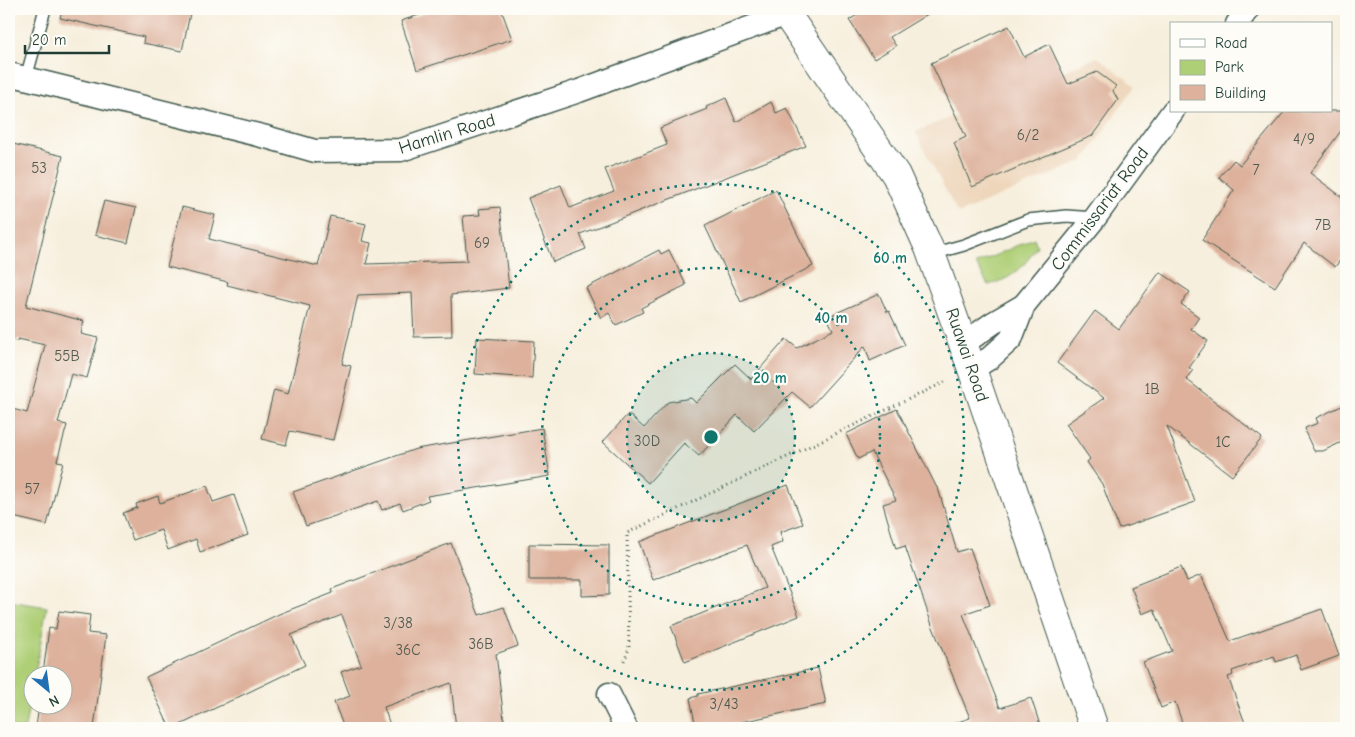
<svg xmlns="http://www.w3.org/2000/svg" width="1355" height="737" font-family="'Comic Neue',sans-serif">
	<rect width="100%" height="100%" fill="#fdfcf7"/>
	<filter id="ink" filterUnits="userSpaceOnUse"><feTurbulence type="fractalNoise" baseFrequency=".02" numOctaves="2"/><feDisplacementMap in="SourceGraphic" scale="10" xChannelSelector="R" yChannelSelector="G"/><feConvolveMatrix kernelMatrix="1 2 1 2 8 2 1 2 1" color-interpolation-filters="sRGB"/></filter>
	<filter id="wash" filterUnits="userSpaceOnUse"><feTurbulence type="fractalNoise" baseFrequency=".0096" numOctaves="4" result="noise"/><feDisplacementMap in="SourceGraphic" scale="20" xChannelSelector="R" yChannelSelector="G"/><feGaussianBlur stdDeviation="1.12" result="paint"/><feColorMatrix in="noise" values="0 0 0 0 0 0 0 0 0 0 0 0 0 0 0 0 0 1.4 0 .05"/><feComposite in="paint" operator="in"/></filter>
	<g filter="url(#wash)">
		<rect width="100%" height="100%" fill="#f7efdd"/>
		<path fill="#eed6bb" d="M1098,57l37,29 -52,75 -125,53 -43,-82z"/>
		<g fill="#afcf77" stroke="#678656">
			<path d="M1034,238l3,8c-13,21 -24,33 -49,39l-12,-21z"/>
			<path d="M9,601l38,6 -12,67h-3v13l-7,41h-16z"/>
		</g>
		<g id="blocks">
			<g fill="#ddb19b">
				<path d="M62,9h129l-9,42 -39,-8 1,-6 -84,-19z"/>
				<path d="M437,9h64l11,30 -95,31 -16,-49z"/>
				<path d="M867,9h69l-46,28 6,9 -22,13 -25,-39z"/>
				<path d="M1009,26l15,31 25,-13 19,40 29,-12 19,14 -3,5 5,9 -26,36 -120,51 -18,-44 12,-6 -35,-74z"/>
				<path d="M726,98l10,24 35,-20 5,11 11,-5 19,38 -226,88 6,15 -33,13 -25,-64 33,-13 9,23 44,-17 -9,-22 62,-24 -7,-17 47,-19 -1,-2z"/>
				<path d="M1285,111h61v13l-36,49 36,27v52l-11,15 -31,-24 -29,44 -73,-47 32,-50 -15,-13 15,-17 6,5z"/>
				<path d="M9,143l54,13 -37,150 58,15 -3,13 17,4 -11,40 -16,-4 -13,49 9,2 -10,36 6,1 -16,63 -38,-9v-108l18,5 18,-68 -27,-6 -1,2 -8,-1z"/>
				<path d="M776,190l37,76 -72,36 -36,-76z"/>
				<path d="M104,201l32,7 -8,35 -33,-8z"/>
				<path d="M182,207l33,8 -6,24 109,27 12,-50 36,8 -4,17 9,2 -5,21 101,-3 -4,-45 17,-1 -1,-6 21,-2 9,81 -58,7 1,41 -38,1 -2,-44 -54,2 -16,69 9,2 -18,74 -43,-9 -4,14 -24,-6 12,-49 14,4 22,-88 -83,-21 1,-3 -61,-15z"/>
				<path d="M659,250l2,4 8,-4 17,35 -45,23 2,4 -27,13 -7,-12 -8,5 -15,-30z"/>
				<path d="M1160,272l30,20 -9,12 18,13 -8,12 17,12 -19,27 4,2 -7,9 76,59 -30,38 -65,-50 28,76 -76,27 -17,-45 -15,-22 3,-3 -24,-35 38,-26 -47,-35 38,-52 24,18z"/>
				<path d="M879,294l8,18 2,-1 16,34 -35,16 -5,-15 -55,61 -18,-15 -38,39 -17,-16 -38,41 -15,-13 -36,40 -45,-41 25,-28 16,14 24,-26 23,-4 5,5 39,-39 16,15 35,-40 11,9 36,-18 -6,-13z"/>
				<path d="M477,338l57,3 -2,37 -57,-4z"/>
				<path d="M1346,404v36l-23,11h-9l-9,-19 1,-1 -1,-3 13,-5 -2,-5z"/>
				<path d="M897,409l40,79h1l19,64 13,-4 20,57 -27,9 37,94 31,-10 10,30h-89v-4l18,-6 -38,-93 -27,-79 -9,3 -13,-45 13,-4 -24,-48 -14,7 -12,-25z"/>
				<path d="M542,428l8,48 -123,20 2,4 -26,10 -3,-7 -18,7 -4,-9 -72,25 -13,-34 123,-43z"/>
				<path d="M788,485l15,39 -23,8 3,10 -12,5 28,69 -114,46 -14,-36 94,-38 -18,-43 -94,35 -14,-38z"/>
				<path d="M207,486l6,16 21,-7 14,40 -48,17 -4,-13 -28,11 -7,-20 -28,10 -10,-27 14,-5 -1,-4 22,-8 2,7z"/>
				<path d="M451,543l28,72 25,-8 14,39 -22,8 9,74h-49l-5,-45 -67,24 7,21h-47l-10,-26 16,-6 -9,-24 20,-7 -19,-50 -51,20 14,30 -127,61h-9l-23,-49 133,-63 54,-21 -1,-4z"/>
				<path d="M529,544l80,1v50l-27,1v-16h-53z"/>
				<path d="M1181,567l6,14 14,-6 29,66 92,-32 17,47 -38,14 -5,-15 -20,7 -2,-6 -42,15 1,4 -5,2 17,46 -14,5h-47l-9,-26 -14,6 -18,-46 29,-11 -18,-42 -12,5 -11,-27z"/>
				<path d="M59,611l31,4 -2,18 18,2 -12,93h-58l3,-24h23v-30h-19l6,-46 7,1z"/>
				<path d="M818,668l8,36 -113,24h-17l-6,-30 8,-2v-2z"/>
			</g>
		</g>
	</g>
	<g filter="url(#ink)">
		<use href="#blocks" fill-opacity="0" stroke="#3f584d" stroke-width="1"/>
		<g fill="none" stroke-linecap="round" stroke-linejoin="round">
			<g stroke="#3f584d" stroke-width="14">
				<g id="service">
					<path d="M26,78l19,-69"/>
					<path d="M932,254l32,-9 64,-25 38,-4 29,2"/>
				</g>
			</g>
			<g stroke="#3f584d" stroke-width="25">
				<g id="minor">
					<path d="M1237,24l11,-15"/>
					<path d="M9,74l257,63 49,14 86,-1 178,-59 208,-77"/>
					<path d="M963,344l30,-21 31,-18"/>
					<path d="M972,369l18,-11 21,-19 13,-34 71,-87 78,-107"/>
					<path d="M609,694l17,34"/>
				</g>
			</g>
			<g stroke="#3f584d" stroke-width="30">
				<path id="tertiary" d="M783,9l113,166 33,73 43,121 122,359"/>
			</g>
			<path stroke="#3f584d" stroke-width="3" stroke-dasharray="1 4" stroke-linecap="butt" d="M624,661l5,-12 -2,-116 320,-152"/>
			<use href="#service" stroke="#fff" stroke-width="11"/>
			<use href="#minor" stroke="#fff" stroke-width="22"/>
			<use href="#tertiary" stroke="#fff" stroke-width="28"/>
		</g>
	</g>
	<circle cx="711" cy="437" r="84" fill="#0f766e" fill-opacity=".12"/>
	<g fill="none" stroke="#0f766e" stroke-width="2.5" stroke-dasharray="2.5 5">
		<circle cx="711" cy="437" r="84"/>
		<circle cx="711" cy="437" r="169"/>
		<circle cx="711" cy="437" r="253"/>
	</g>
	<g text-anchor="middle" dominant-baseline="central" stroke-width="4.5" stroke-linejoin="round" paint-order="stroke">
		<g font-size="15" fill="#4e5a4e">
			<text x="1028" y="135">6/2</text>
			<text x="1304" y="139">4/9</text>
			<text x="39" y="168">53</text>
			<text x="1256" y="170">7</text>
			<text x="1323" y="225">7B</text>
			<text x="482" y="243">69</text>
			<text x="67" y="356">55B</text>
			<text x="1152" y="389">1B</text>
			<text x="647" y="441">30D</text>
			<text x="1223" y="442">1C</text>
			<text x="32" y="489">57</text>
			<text x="398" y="623">3/38</text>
			<text x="481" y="644">36B</text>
			<text x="408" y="650">36C</text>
			<text x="724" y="704">3/43</text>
		</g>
		<g font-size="18" fill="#1f3d34" stroke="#fdfcf7">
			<text transform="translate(447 134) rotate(-17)">Hamlin Road</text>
			<text transform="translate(1100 209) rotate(-53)">Commissariat Road</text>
			<text transform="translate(967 355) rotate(71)">Ruawai Road</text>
		</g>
	</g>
	<circle cx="711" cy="437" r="8" fill="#0f766e" stroke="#fdfcf7" stroke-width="2.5"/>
	<g font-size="15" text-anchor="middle" font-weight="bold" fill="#0f766e" stroke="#fdfcf7" stroke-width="4.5" stroke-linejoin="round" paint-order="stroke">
		<text x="890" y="263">60 m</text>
		<text x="831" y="323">40 m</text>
		<text x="770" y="383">20 m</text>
	</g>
	<rect width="1355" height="737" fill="none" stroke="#fdfcf7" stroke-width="30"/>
	<rect x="1170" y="22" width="162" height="90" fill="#fdfcf7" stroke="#a4b0a9"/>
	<rect x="1180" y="39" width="25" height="8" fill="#ffffff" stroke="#a4b0a9"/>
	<text x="1215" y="48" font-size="15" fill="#1f3d34">Road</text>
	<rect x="1180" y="60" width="25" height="15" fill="#afcf77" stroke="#a4b0a9"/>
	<text x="1215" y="72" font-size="15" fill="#1f3d34">Park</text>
	<rect x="1180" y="85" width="25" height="15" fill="#ddb19b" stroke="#a4b0a9"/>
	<text x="1215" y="98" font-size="15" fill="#1f3d34">Building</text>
	<g transform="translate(48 690) rotate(151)"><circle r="24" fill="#fdfcf7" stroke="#a4b0a9"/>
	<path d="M0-4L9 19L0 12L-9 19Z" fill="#1f6fb2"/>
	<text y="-8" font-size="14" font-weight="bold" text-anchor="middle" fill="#1f3d34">N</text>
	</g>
	<path d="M25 45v8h84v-8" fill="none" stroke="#1f3d34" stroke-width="2.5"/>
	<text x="32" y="45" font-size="15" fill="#1f3d34" stroke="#fdfcf7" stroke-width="4" paint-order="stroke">20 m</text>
</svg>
